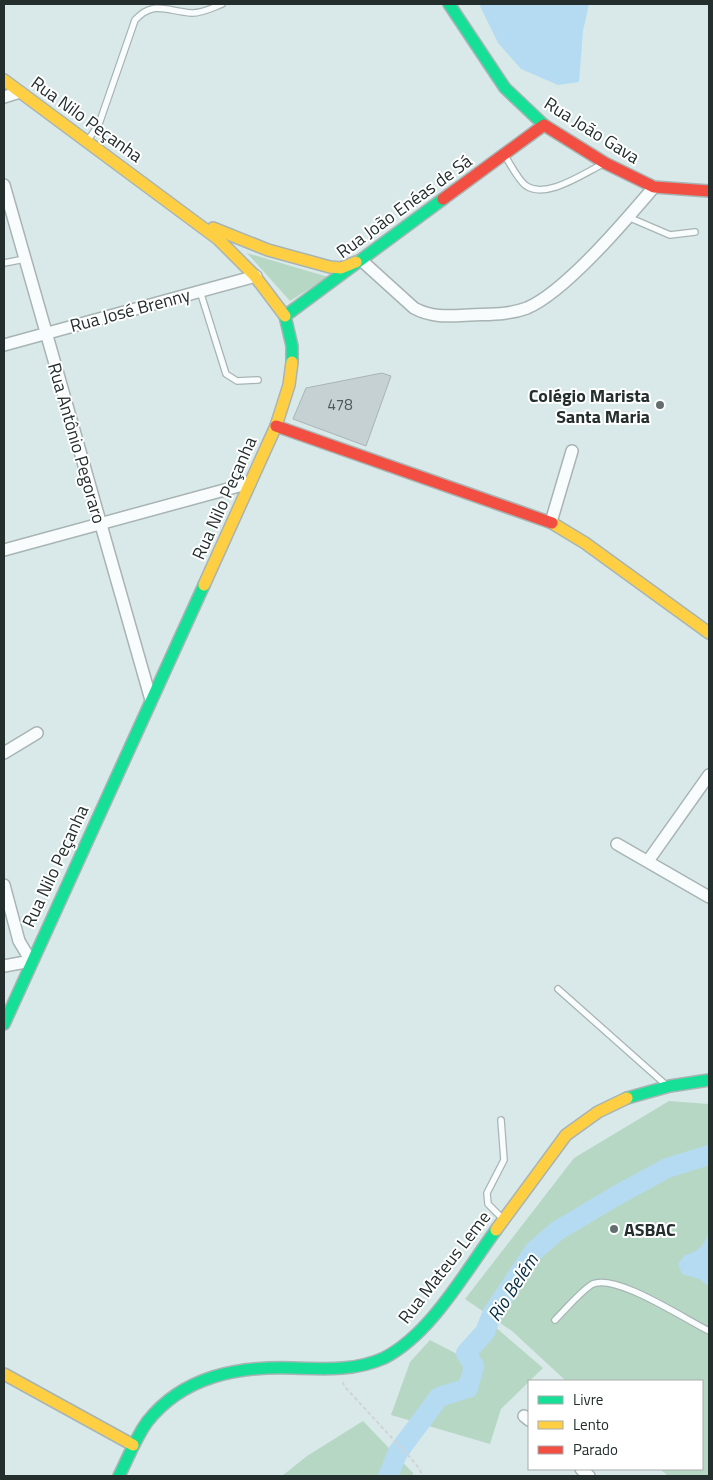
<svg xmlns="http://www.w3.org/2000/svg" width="713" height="1480" font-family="'Titillium Web',sans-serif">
	<rect width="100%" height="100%" fill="#d9e9e9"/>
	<g fill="#b7d7c5">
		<path d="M247,253l81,24 -38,24z"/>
		<path d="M669,1101l40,3v372h-41l-8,-7h42v-88h-136l-54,-50 -47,-32 109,-141z"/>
		<path d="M486,1319l57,49 -42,41 -11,35 -99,-29 19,-53 20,-22 27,14z"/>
		<path d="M363,1421l51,53 -5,2h-127l25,-20z"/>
	</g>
	<g fill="#b5dbf2">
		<path d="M479,4h110l-6,27 -4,51 -21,3 -37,-16 -23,-26z"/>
		<path d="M709,1232v54l-10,-7 -17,-5 -4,-10 7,-9c14,-3 19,-10 24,-23z"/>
	</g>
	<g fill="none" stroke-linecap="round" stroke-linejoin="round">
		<path stroke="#b5dbf2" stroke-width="20" d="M388,1476l10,-24 41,-55 29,-9 6,-22 -8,-13 19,-21 7,-18 42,-63 23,-20 57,-34 53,-29 42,-13"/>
	</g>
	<path fill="#c5d1d3" stroke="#a9b4b6" d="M382,373l9,3 -25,70 -73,-27 13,-31z"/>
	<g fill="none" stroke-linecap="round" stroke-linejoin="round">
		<g stroke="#a8b4b4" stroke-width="8">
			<g id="lane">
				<path d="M88,140l11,-16 36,-104c19,-20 30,-9 57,-7 11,0 20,-5 30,-9"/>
				<path d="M505,156c6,9 12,22 20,29 20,15 56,-10 76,-20"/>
				<path d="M628,217l42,18 25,-3"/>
				<path d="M4,263l21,-4"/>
				<path d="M200,291l26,83 11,7 21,-1"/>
				<path d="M558,989l107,95"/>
				<path d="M501,1120l3,40 -17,33 1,11 14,14"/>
				<path d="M555,1320c11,-11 23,-26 36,-35 22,-14 95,35 118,46"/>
			</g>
		</g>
		<g stroke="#a8b4b4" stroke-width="14">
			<g id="street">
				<path d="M4,97l16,-5"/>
				<path d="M4,185l147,515"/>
				<path d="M361,260l53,48c18,10 36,8 56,7 19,-1 39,0 57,-7 38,-16 99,-88 127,-121"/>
				<path d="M4,345l252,-69"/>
				<path d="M551,522l21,-71"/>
				<path d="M4,550l246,-67"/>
				<path d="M4,753l33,-20"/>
				<path d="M617,844l92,53"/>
				<path d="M648,861l61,-86"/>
				<path d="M4,885l15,56 12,20 -27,5"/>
				<path d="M524,1416l5,4"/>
				<path d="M581,1469l8,7"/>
			</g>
		</g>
		<g stroke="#a8b4b4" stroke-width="14">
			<g id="fast">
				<path d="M449,4l56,84 39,37"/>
				<path d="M292,362v-16l-7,-30 158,-117"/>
				<path d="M4,1024l200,-439"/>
				<path d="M627,1098l43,-12 39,-6"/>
				<path d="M119,1476c9,-18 16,-37 28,-54 36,-46 91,-56 147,-54 30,1 62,3 90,-10 47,-24 81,-86 112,-128"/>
			</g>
		</g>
		<g stroke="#a8b4b4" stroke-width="14">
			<g id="slow">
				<path d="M4,80l214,159 36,36 31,41"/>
				<path d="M213,228l55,22 62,17 11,1 15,-6"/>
				<path d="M552,523l33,20 124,90"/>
				<path d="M204,585l72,-159 13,-41 3,-23"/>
				<path d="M496,1230l70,-95 32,-23 29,-14"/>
				<path d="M4,1374l129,71"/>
			</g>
		</g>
		<g stroke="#a8b4b4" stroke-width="14">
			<g id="jam">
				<path d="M443,199l101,-74 61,38 49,24 55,4"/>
				<path d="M276,426l276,97"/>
			</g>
		</g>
		<path stroke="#d0d4d4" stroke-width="2" stroke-dasharray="4 2.5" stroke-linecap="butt" d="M343,1382l1,4 72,78 7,12"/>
		<use href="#lane" stroke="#f9fcfc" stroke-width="5.5"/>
		<use href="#street" stroke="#f9fcfc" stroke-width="11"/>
		<use href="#fast" stroke="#16e098" stroke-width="11"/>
		<use href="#slow" stroke="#ffcf43" stroke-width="11"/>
		<use href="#jam" stroke="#f24e42" stroke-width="11"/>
	</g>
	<g fill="#636f6f" stroke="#fff" stroke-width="2">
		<circle cx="660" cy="405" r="5"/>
		<circle cx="614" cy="1229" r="5"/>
	</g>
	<g text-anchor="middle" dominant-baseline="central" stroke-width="4" stroke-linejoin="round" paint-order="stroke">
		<g font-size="15" fill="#4d5858">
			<text x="340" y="404">478</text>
		</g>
		<g font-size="18" fill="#232e2d" stroke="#fff">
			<text transform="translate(87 119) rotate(36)">Rua Nilo Peçanha</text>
			<text transform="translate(592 130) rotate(32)">Rua João Gava</text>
			<text transform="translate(404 206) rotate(-36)">Rua João Enéas de Sá</text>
			<text transform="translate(130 310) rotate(-15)">Rua José Brenny</text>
			<text transform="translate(77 443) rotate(74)">Rua Antônio Pegoraro</text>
			<text transform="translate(224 498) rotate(-66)">Rua Nilo Peçanha</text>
			<text transform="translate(55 866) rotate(-65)">Rua Nilo Peçanha</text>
			<text transform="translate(444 1267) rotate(-52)">Rua Mateus Leme</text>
		</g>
		<g font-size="18" font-weight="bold" fill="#232e2d" stroke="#fff" text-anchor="end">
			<text x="650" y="395">Colégio Marista<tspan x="650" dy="21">Santa Maria</tspan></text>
			<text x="624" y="1229" text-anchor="start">ASBAC</text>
		</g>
		<g font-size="19" font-style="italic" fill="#052e44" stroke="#fff">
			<text transform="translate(512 1287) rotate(-57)">Rio Belém</text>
		</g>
	</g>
	<rect width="713" height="1480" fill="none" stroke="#232e2d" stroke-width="10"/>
	<rect x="528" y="1380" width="175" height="90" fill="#ffffff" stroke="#a7abab"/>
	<rect x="538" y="1396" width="25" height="8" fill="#16e098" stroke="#a7abab"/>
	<text x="573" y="1405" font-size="15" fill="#232e2d">Livre</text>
	<rect x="538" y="1421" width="25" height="8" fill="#ffcf43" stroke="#a7abab"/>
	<text x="573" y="1430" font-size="15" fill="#232e2d">Lento</text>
	<rect x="538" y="1446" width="25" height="8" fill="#f24e42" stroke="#a7abab"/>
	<text x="573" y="1455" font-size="15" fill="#232e2d">Parado</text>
</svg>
